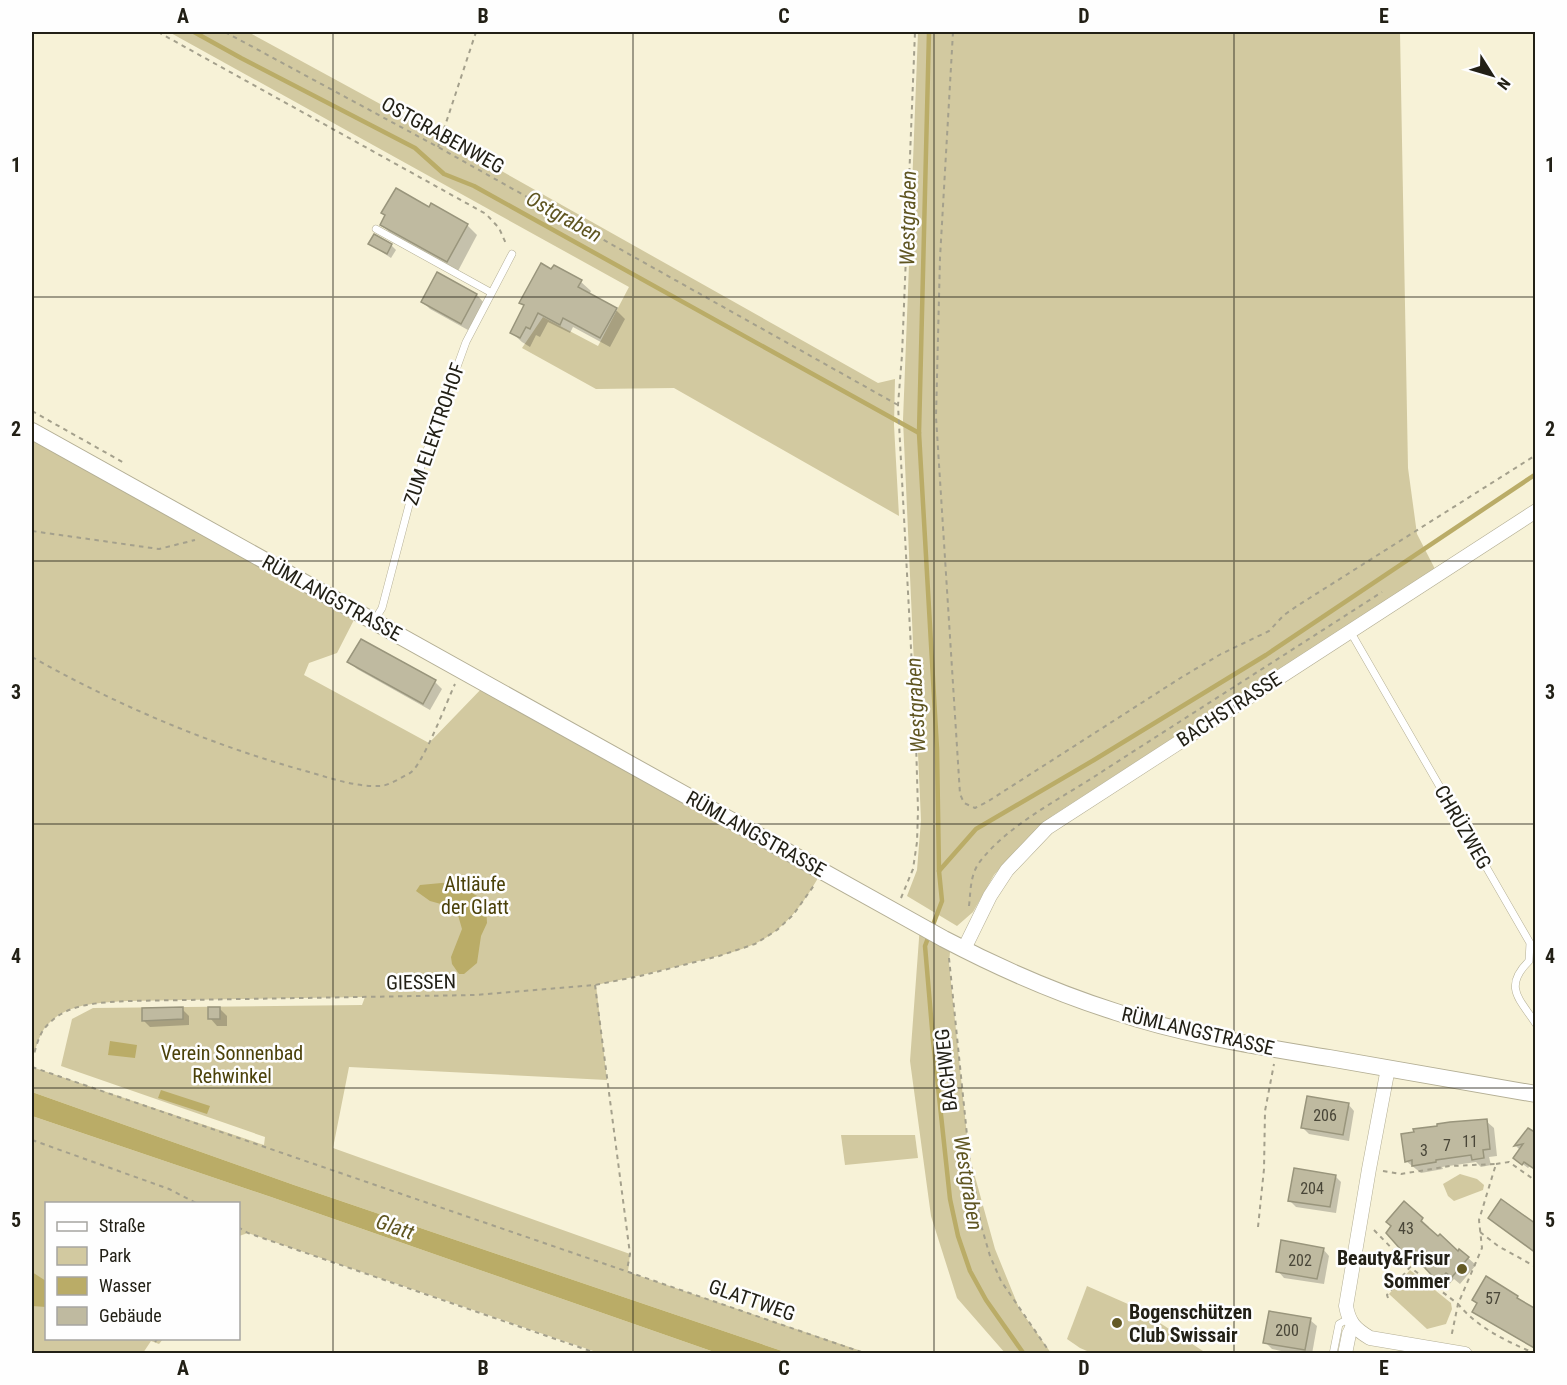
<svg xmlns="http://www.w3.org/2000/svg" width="1567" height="1385" font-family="'Roboto Condensed',sans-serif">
	<rect width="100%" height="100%" fill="#f7f2d7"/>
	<g fill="#d2c9a0">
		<path d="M169,32h79l202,110 428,241 17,-4 -1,46 5,91 -225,-128 -78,1 -74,-41 21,-31 55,29 31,-59z"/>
		<path d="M918,32h482l8,436 9,66 18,35 -383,247 -33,31 -25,28 -21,37 -16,14 -50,-30 10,-26 4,-50 -18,-400z"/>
		<path d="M32,431l326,181 -21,41 -28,10 -5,12 125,68 57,-59 336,187c-12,21 -25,43 -44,58 -23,20 -56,26 -84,33 -33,9 -65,16 -98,23l11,95 -258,-13 -16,81 297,106 -2,18 239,81h-79l-494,-168 -262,-93v-25l232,78 1,-8 -204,-71 11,-47 21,-11 269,-3 3,-8 -238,4c-30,2 -64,2 -83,28 -6,9 -9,22 -12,32z"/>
		<path d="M920,925l33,19 -3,8 -1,11 20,192 26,94 24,59 32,45h-46l-48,-55 -26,-82 -21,-155z"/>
		<path d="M32,1116l239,81 446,156h-118l-351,-120 -9,3 -1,-32h-192v134l117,1 -4,5 -8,-3 -8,12 -111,1z"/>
		<path d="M841,1135h74l3,23 -73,7z"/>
		<path d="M1460,1174l17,5 7,6 -1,5 -29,11 -6,-5 -5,-12z"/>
		<path d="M1410,1270l41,33 1,6 -6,15 -19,5 -38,-35z"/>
		<path d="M1087,1286l50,22 69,45 -112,1 -14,-6 -13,-9z"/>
	</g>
	<g fill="#baac67">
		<path d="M452,882l27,15 7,7 1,19 -6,13 -4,27 -13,11h-5l-7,-10 -1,-7 11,-28 -4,-14 -10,-9 -18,-5 -14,-10 4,-6z"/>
		<path d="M110,1041l27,4 -2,13 -27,-3z"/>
		<path d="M161,1090l49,16 -3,8 -49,-16z"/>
		<path d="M32,1092l262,93 494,168h-71l-446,-156 -239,-81z"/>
		<path d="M32,1272l14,9v26l-14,-1z"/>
	</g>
	<g fill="#0003">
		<path d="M430,209l37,16 10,10 -19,36 -67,-37 -10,-10z"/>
		<path d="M370,244l21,1 5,5 -5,8z"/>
		<path d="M438,274l39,21 7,8 -16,27 -38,-21 -7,-7z"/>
		<path d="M581,282l10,9 -2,4 27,15 9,9 -15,28 -37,-20 -3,6 -22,-11 -8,15 -4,-2 -6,12 -8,-5 -10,-9 13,-26 -4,-5z"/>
		<path d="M349,662l86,20 7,7 -12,21 -73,-41z"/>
		<path d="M219,1008l8,8v10h-10l-7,-8z"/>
		<path d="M182,1009l7,7v9l-39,2 -7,-7z"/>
		<path d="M1348,1104l6,7 -5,30 -40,-7 -6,-6z"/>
		<path d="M1486,1121l8,7 3,28 -8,1 2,8 -10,2 -5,-5 -34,5 1,2 -22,4 -15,-12z"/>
		<path d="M1536,1135v35l-6,-4 -2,2 -8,-6v-12l-4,-4z"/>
		<path d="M1335,1176l6,6 -5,31 -40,-6 -7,-7z"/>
		<path d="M1404,1203l25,24 -1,1 30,25 2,-2 16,14 -16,19 -6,-5 -8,9 -13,-14 -30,-24z"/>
		<path d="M1490,1218l46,8v27l-39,-28z"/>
		<path d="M1323,1249l6,7 -5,28 -40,-6 -6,-7z"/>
		<path d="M1517,1297l19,14v38l-57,-33 -5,-4z"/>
		<path d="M1310,1320l7,6 -5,28h-17l-23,-5 -7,-7z"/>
	</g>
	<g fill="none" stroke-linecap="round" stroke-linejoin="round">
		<g stroke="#baac67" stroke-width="4.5">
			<path d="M194,32l47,26 174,90 29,26 30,12 445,247"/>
			<path d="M929,32l-10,401 18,316 2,122 3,30 -17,45 8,94 17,159 8,37 12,35 16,29 38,54"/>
			<path d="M939,871l37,-42 118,-69 172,-105 270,-181"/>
		</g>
	</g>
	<g fill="#bfbaa0" stroke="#99957c" stroke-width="1.5">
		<path d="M396,188l33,19 2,-4 37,21 -21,38 -67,-37 5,-10 -4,-2z"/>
		<path d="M374,234l18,10 -5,10 -19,-10z"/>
		<path d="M541,263l10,6 3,-4 28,15 -4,7 39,21 -17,30 -37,-20 -3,7 -22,-12 -8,16 -4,-2 -6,11 -10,-5 14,-28 -5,-2z"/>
		<path d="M437,272l40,22 -16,30 -40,-22z"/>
		<path d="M361,639l75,41 -13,24 -76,-42z"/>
		<path d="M183,1007v12l-41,2v-13z"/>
		<rect x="208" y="1007" width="12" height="12"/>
		<path d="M1307,1096l42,7 -6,32 -42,-7z"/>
		<path d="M1487,1119l3,30 -7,1 1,8 -12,2 -1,-5 -35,5v2l-24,4v-6l-7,2 -4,-28 13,-2 -1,-3 24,-3v-2l13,-2z"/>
		<path d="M1528,1128l5,3 3,-3v42l-12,-8 -2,3 -9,-7 10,-14 -9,2z"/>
		<path d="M1294,1168l42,7 -6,32 -42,-6z"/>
		<path d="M1501,1199l35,25v29l-48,-35z"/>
		<path d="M1404,1201l19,17 -2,3 17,15 2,-2 18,17 1,-2 10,8 -17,20 -6,-4 -8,9 -13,-14 -23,-17 -16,-18 5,-7 -5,-4z"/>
		<path d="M1281,1240l43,8 -7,31 -41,-7z"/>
		<path d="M1486,1276l32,20 -1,2 19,11v40l-64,-37 5,-9 -5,-3z"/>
		<path d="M1269,1311l42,7 -6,32 -42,-7z"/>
	</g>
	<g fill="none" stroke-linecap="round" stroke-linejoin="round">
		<g stroke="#b4af95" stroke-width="8">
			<g id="service">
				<path d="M376,229l114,63"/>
				<path d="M374,621l8,-13 32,-122 52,-144 46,-88"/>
				<path d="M1350,631l180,312 -1,18c-26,26 -10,37 7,63"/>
				<path d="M1333,1354l6,-30 9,-5"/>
			</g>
		</g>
		<g stroke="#b4af95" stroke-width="15">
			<g id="minor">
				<path d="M964,949l26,-53 17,-26 40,-42 489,-317"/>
				<path d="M1388,1068l-19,101 -23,137c3,17 9,23 24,32l95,16"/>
				<path d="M1345,1354l4,-20 4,-8"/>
			</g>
		</g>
		<g stroke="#b4af95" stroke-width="18">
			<path id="tertiary" d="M32,431l912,508c55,29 112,54 172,73 68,23 142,34 213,46 69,12 138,24 207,36"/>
		</g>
		<g stroke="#a4a08c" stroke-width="2" stroke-dasharray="4.5 4.5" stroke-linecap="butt">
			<path d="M158,32l328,182 13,14 8,18"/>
			<path d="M225,32l213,115 460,258"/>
			<path d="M953,32l-13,226 -4,159 24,377 4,9 11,5 12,-6 195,-125 39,-23 48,-23 15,-16 13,-9 239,-151"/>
			<path d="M1531,32l5,3"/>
			<path d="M438,147l38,-115"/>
			<path d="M32,411l94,53"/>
			<path d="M32,531l127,18 36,-9"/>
			<path d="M32,657c86,49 182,89 277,115 24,7 47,15 72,14 9,-1 21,-9 29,-13 13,-8 37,-72 45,-89"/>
			<path d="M901,898l12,-29 4,-27 1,-32 -2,-68 -18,-337 4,-50 13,-323"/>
			<path d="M969,906c2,-18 1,-33 13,-47 30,-37 82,-62 121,-88 93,-60 186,-119 279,-179"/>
			<path d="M949,958l20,197 12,70 9,31 11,25 50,73"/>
			<path d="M595,985l35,269 -3,16"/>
			<path d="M32,1061c3,-10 6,-24 12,-32 20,-26 53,-26 83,-28l348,-6 120,-10 45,-9 79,-20 36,-12 22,-14 16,-15 22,-31"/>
			<path d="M32,1067l835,287"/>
			<path d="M32,1140l137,49 29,15"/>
			<path d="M1496,1164l13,-2 27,19"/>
			<path d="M1383,1171l18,3 49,-8 46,-2 -17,56 3,28 -24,56c20,24 48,37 76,49l2,-2"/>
			<path d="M238,1227l10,6 351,121"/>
			<path d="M1258,1227l6,-58 1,-58 9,-47"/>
			<path d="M1374,1230l36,37"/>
			<path d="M1480,1232l18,14 38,21"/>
			<path d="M1388,1298l-1,-3 23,-28 48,37 -7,34"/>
			<path d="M155,1342l3,-4"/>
		</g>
		<use href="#service" stroke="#fff" stroke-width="7"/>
		<use href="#minor" stroke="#fff" stroke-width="14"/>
		<use href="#tertiary" stroke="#fff" stroke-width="16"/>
	</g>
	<path fill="none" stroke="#222016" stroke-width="1.5" stroke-opacity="0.55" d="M333,32v1322M633,32v1322M934,32v1322M1234,32v1322M32,297h1504M32,561h1504M32,824h1504M32,1088h1504"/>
	<g fill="#645a26" stroke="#fefefe" stroke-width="2">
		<circle cx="1462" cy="1269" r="6"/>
		<circle cx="1117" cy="1323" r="6"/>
	</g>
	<g text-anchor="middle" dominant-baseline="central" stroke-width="5" stroke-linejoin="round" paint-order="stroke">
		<g font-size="16" fill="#494638">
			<text x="1325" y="1115">206</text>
			<text x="1470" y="1141">11</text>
			<text x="1447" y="1145">7</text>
			<text x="1424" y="1150">3</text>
			<text x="1312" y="1188">204</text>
			<text x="1406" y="1228">43</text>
			<text x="1300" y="1260">202</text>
			<text x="1493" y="1298">57</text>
			<text x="1287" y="1330">200</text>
		</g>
		<g font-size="20" fill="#222016" stroke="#fefefe">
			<text transform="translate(443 135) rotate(29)">OSTGRABENWEG</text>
			<text transform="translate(434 434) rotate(-71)">ZUM ELEKTROHOF</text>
			<text transform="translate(332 598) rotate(29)">RÜMLANGSTRASSE</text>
			<text transform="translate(1229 709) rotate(-33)">BACHSTRASSE</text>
			<text transform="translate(1463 827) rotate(60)">CHRÜZWEG</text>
			<text transform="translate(756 834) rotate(29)">RÜMLANGSTRASSE</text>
			<text transform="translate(421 982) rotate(-1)">GIESSEN</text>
			<text transform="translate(1198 1031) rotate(13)">RÜMLANGSTRASSE</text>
			<text transform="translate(946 1070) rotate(-96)">BACHWEG</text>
			<text transform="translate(752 1300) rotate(19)">GLATTWEG</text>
		</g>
		<g font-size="20" fill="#4b4109" stroke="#fefefe">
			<text x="475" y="884">Altläufe<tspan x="475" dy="23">der Glatt</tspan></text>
			<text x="232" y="1053">Verein Sonnenbad<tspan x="232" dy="23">Rehwinkel</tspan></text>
		</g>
		<g font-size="20" font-weight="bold" fill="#222016" stroke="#fefefe" text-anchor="end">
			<text x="1450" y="1258">Beauty&amp;Frisur<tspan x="1450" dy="23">Sommer</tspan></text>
			<text x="1129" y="1312" text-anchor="start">Bogenschützen<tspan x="1129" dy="23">Club Swissair</tspan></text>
		</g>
		<g font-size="21" font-style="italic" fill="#5f5521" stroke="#fefefe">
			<text transform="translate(564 217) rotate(29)">Ostgraben</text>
			<text transform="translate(908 218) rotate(-89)">Westgraben</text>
			<text transform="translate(916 705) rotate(-93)">Westgraben</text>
			<text transform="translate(968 1183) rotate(81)">Westgraben</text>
			<text transform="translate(395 1227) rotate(19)">Glatt</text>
		</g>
	</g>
	<rect width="1567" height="1385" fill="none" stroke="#fefefe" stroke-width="66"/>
	<rect x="45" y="1202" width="195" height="138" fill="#fefefe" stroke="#a6a5a1" stroke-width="1.5"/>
	<rect x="57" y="1222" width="30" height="9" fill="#ffffff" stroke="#a6a5a1" stroke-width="1.5"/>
	<text x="99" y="1232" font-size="18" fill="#222016">Straße</text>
	<rect x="57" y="1247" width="30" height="18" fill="#d2c9a0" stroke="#a6a5a1" stroke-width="1.5"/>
	<text x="99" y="1262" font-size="18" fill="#222016">Park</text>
	<rect x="57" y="1277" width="30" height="18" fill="#baac67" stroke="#a6a5a1" stroke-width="1.5"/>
	<text x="99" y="1292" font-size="18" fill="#222016">Wasser</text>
	<rect x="57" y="1307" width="30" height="18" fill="#bfbaa0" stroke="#a6a5a1" stroke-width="1.5"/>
	<text x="99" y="1322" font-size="18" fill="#222016">Gebäude</text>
	<g transform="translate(1492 75) rotate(127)" stroke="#fefefe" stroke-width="4.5" paint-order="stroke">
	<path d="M0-4.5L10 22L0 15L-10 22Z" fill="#222016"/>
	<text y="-9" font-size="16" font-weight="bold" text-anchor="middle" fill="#222016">N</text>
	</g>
	<rect x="33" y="33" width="1501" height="1319" fill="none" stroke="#222016" stroke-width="2"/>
	<g font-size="20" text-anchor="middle" font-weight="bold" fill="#222016">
		<text x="183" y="23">A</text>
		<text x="483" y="23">B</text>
		<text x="784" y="23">C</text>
		<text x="1084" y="23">D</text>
		<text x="1384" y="23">E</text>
		<text x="16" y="172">1</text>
		<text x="1550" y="172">1</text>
		<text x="16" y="436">2</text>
		<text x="1550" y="436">2</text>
		<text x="16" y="699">3</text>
		<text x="1550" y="699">3</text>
		<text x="16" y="963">4</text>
		<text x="1550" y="963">4</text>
		<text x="16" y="1227">5</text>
		<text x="1550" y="1227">5</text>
		<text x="183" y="1375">A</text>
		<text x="483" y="1375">B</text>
		<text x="784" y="1375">C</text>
		<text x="1084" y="1375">D</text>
		<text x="1384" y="1375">E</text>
	</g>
</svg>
